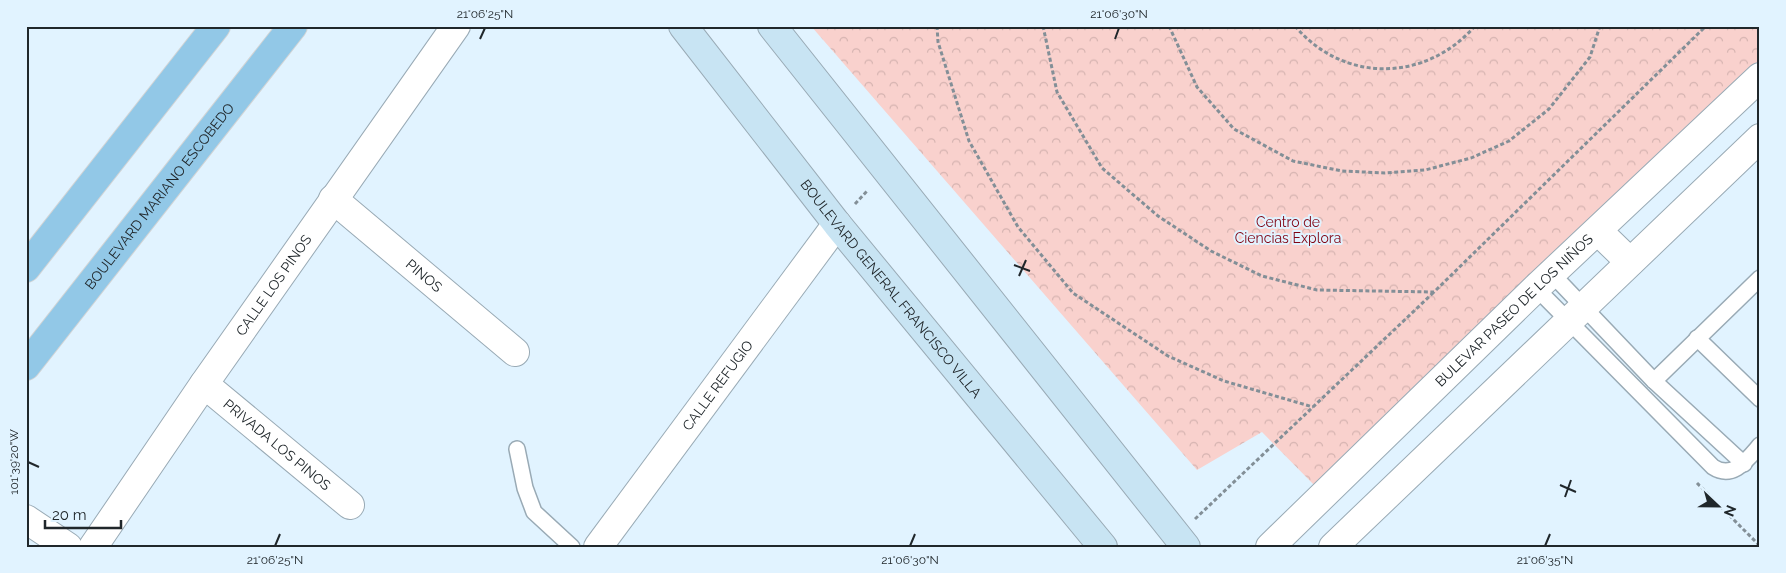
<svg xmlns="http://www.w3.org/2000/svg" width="1786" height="573" font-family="Raleway,sans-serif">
	<defs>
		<pattern id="park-crowns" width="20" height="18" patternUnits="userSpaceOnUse" patternTransform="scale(1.25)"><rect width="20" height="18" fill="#f9d1cd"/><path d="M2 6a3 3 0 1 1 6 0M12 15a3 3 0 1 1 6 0" fill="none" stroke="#d5b3b0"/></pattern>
	</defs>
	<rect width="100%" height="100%" fill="#e1f3ff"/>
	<path fill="url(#park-crowns)" d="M811,26h949v33l-444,428 -54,-55 -65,38z"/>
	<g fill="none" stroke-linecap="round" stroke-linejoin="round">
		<g stroke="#99aab5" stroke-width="18">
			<g id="service">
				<path d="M1552,274l102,107 90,83"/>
				<path d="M1536,288l177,179c20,13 34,-7 47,-22"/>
				<path d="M1697,338l63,61"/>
				<path d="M1654,381l106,-103"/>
				<path d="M517,449l8,39 9,24 38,35"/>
			</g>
		</g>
		<g stroke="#99aab5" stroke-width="30">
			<g id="minor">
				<path id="s1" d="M333,199l182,153"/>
				<path id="s2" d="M204,384l146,121"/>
				<path d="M26,519l42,28"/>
				<path id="s3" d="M93,547l111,-163 252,-358"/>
				<path id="s4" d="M598,547l239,-323"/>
			</g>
		</g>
		<g stroke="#99aab5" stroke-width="30">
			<g id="tertiary">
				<path d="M1598,231l32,31"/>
				<path id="s5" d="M1270,547l266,-259 224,-211"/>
				<path d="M1333,547l427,-409"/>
			</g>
		</g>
		<g stroke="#99aab5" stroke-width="30">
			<g id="secondary">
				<path id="s6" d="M683,26l154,198 266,323"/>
				<path d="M772,26l414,521"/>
			</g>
		</g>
		<g stroke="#d2d4d5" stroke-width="30">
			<g id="primary">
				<path d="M26,268l190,-242"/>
				<path id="s7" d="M26,366l267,-340"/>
			</g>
		</g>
		<g stroke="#838f97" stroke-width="3" stroke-dasharray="4 2.5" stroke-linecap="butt">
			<path d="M937,26l1,16 31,99 49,86 55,66 95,63 56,25 89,26"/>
			<path d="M1043,26l14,66 45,76 56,48 53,35 51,25 55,14 117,2 272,-266"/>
			<path d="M1169,26l28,61 37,42 59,32 49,10 43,2 40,-3 46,-12 38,-17 40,-32 41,-52 10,-31"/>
			<path d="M1295,26c49,58 131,56 180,0"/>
			<path d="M855,204l13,-14"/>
			<path d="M1697,483l63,63"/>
			<path d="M1195,519l239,-227"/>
		</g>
		<use href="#service" stroke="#fff" stroke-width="15"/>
		<use href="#minor" stroke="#fff" stroke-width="28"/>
		<use href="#tertiary" stroke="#fff" stroke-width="28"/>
		<use href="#secondary" stroke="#c8e4f3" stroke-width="28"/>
		<use href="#primary" stroke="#92c8e7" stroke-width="28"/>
	</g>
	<path fill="none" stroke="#20272b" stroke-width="2" d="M480,39l5,-11M1115,39l4,-11M1014,265l16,6M1019,276l7,-16M28,462l11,5M1560,485l16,7M1565,497l6,-17M275,546l5,-12M910,546l5,-12M1545,546l5,-12"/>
	<g text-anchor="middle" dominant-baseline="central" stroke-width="4" stroke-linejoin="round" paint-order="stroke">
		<g font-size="14" fill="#20272b" stroke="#e1f3ff">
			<text stroke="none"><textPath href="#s7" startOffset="216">BOULEVARD MARIANO ESCOBEDO</textPath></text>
			<text stroke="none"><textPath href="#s1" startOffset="119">PINOS</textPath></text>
			<text stroke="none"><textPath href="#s3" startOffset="318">CALLE LOS PINOS</textPath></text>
			<text stroke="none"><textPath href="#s6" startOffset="335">BOULEVARD GENERAL FRANCISCO VILLA</textPath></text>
			<text stroke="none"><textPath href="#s5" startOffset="340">BULEVAR PASEO DE LOS NIÑOS</textPath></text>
			<text stroke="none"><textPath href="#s4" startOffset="201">CALLE REFUGIO</textPath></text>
			<text stroke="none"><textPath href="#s2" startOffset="95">PRIVADA LOS PINOS</textPath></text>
		</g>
		<g font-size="14" fill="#810413" stroke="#e1f3ff">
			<text x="1288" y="222">Centro de<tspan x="1288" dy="16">Ciencias Explora</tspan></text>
		</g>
	</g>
	<rect width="1786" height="573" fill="none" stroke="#e1f3ff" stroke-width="55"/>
	<g transform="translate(1718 506) rotate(112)" stroke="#e1f3ff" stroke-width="4" paint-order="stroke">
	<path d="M0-4L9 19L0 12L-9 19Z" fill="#20272b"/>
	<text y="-8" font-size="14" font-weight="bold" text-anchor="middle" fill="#20272b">N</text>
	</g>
	<path d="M45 520v8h76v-8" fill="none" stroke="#20272b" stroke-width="2.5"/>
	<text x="52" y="520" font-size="15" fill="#20272b" stroke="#e1f3ff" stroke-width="4" paint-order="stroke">20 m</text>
	<rect x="28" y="28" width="1730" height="518" fill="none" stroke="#20272b" stroke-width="2"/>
	<g font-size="12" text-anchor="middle" fill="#20272b">
		<text x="485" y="18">21°06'25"N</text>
		<text x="1119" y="18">21°06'30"N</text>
		<text transform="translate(14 462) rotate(-90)" y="4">101°39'20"W</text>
		<text x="275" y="564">21°06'25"N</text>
		<text x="910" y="564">21°06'30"N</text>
		<text x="1545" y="564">21°06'35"N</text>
	</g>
</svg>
